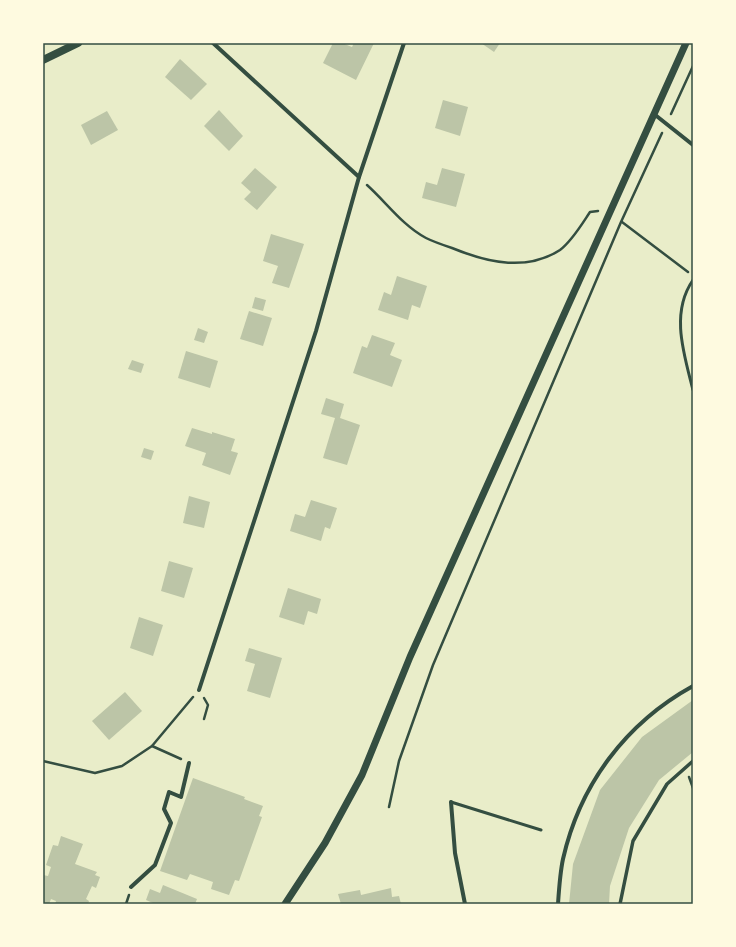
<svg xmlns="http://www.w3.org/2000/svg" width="736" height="947" font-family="Karla,sans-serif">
	<rect width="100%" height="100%" fill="#e9edc9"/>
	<g fill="#bcc5a7">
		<path d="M333,43h9l10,4 2,-4h20l-18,37 -33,-17z"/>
		<path d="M481,43h19l-6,9z"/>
		<path d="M180,59l27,25 -16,16 -26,-23z"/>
		<path d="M443,100l25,7 -8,29 -25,-8z"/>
		<path d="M219,110l24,26 -14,15 -25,-25z"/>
		<path d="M107,111l11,19 -27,15 -10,-20z"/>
		<path d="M255,168l22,19 -20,23 -13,-11 7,-7 -10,-9z"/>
		<path d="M442,168l23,6 -9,33 -34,-9 4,-16 11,3z"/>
		<path d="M271,234l33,10 -15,44 -17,-5 6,-17 -15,-5z"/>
		<path d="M397,276l30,10 -7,22 -8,-3 -4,15 -30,-10 6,-18 7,3z"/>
		<path d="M255,297l11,3 -3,11 -11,-3z"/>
		<path d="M249,311l23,7 -9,28 -23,-7z"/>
		<path d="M198,328l10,4 -4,11 -10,-3z"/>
		<path d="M372,335l23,8 -5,12 12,5 -10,27 -39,-14 9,-27 5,2z"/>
		<path d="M186,351l32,10 -8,27 -32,-10z"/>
		<path d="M132,360l12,4 -3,9 -13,-4z"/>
		<path d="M326,398l18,6 -4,14 20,7 -13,40 -24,-7 12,-40 -14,-4z"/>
		<path d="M192,428l20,6v-2l23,7 -4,12 7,2 -8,22 -28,-10 4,-12 -21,-7z"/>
		<path d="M144,448l10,3 -3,9 -10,-3z"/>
		<path d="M189,496l21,6 -6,26 -21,-5z"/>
		<path d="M311,500l26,8 -7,21 -5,-2 -4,14 -31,-10 5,-17 10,3z"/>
		<path d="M169,561l24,7 -9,30 -23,-7z"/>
		<path d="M288,588l33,11 -4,15 -9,-3 -4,14 -25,-8z"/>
		<path d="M139,617l24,8 -10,31 -23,-8z"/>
		<path d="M249,648l33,10 -12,40 -23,-7 8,-27 -10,-3z"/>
		<path d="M125,692l17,19 -33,29 -17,-19z"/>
		<path d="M693,700v52l-34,28 -30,48 -19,58 -1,18h-40l4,-40 27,-74 42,-53z"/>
		<path d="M193,778l52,19 -1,2 19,7 -4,10 3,1 -23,64 -4,-1 -6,15 -18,-6 2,-7 -23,-8 -3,6 -27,-9z"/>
		<path d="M61,836l22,8 -8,20 22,8 -2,3 5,2 -4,11 -4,-2 -6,13 3,2 -1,3h-33l1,-3 -5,-2 -2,5 -6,-2v-27l5,1 3,-9 -5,-2 7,-20 5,1z"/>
		<path d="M163,885l34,14 -2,5h-43l1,-1 -7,-3 4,-11 10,4z"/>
		<path d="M391,888l1,9 7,-1 2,8h-60l-3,-10 22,-4 1,5z"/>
	</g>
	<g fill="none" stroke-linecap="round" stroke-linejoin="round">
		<g stroke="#344e41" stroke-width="2.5">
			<path d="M671,114l22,-48"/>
			<path d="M367,185c19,17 36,41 59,53 8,4 17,7 26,10 34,14 74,24 108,2 12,-9 22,-26 30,-38l8,-1"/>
			<path d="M622,222l66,50"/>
			<path d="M204,698l4,7 -4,14"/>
			<path d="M152,746l29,13"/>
			<path d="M43,761l52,12 27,-7 30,-20 41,-49"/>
			<path d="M689,777l4,11"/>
			<path d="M389,807l10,-46 34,-96 188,-443 41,-89"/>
			<path d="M126,904l3,-9"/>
		</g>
		<g stroke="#344e41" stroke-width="3">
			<path d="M693,280c-23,33 -9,74 0,110"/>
			<path d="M451,802l90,28"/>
		</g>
		<path stroke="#344e41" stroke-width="3.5" d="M620,904l13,-63 34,-57 26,-23"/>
		<g stroke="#344e41" stroke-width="4">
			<path d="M213,43l146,134"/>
			<path d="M654,114l39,31"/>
			<path d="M199,690l117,-359 43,-154 45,-134"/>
			<path d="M451,802l4,51 10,51"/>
			<path d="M131,887l24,-22 16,-42 -7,-14 5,-17 12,5 8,-34"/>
			<path d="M558,904c1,-15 2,-31 5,-45 17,-75 63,-136 130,-173"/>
		</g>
		<path stroke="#344e41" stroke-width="7" d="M285,904l40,-61 37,-68 48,-118 276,-614"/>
		<path stroke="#344e41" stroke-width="8" d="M43,60l35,-17"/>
	</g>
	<rect width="736" height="947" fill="none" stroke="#fefae0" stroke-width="88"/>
	<rect x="44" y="44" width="648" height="859" fill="none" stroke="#344e41" stroke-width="1.5"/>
</svg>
